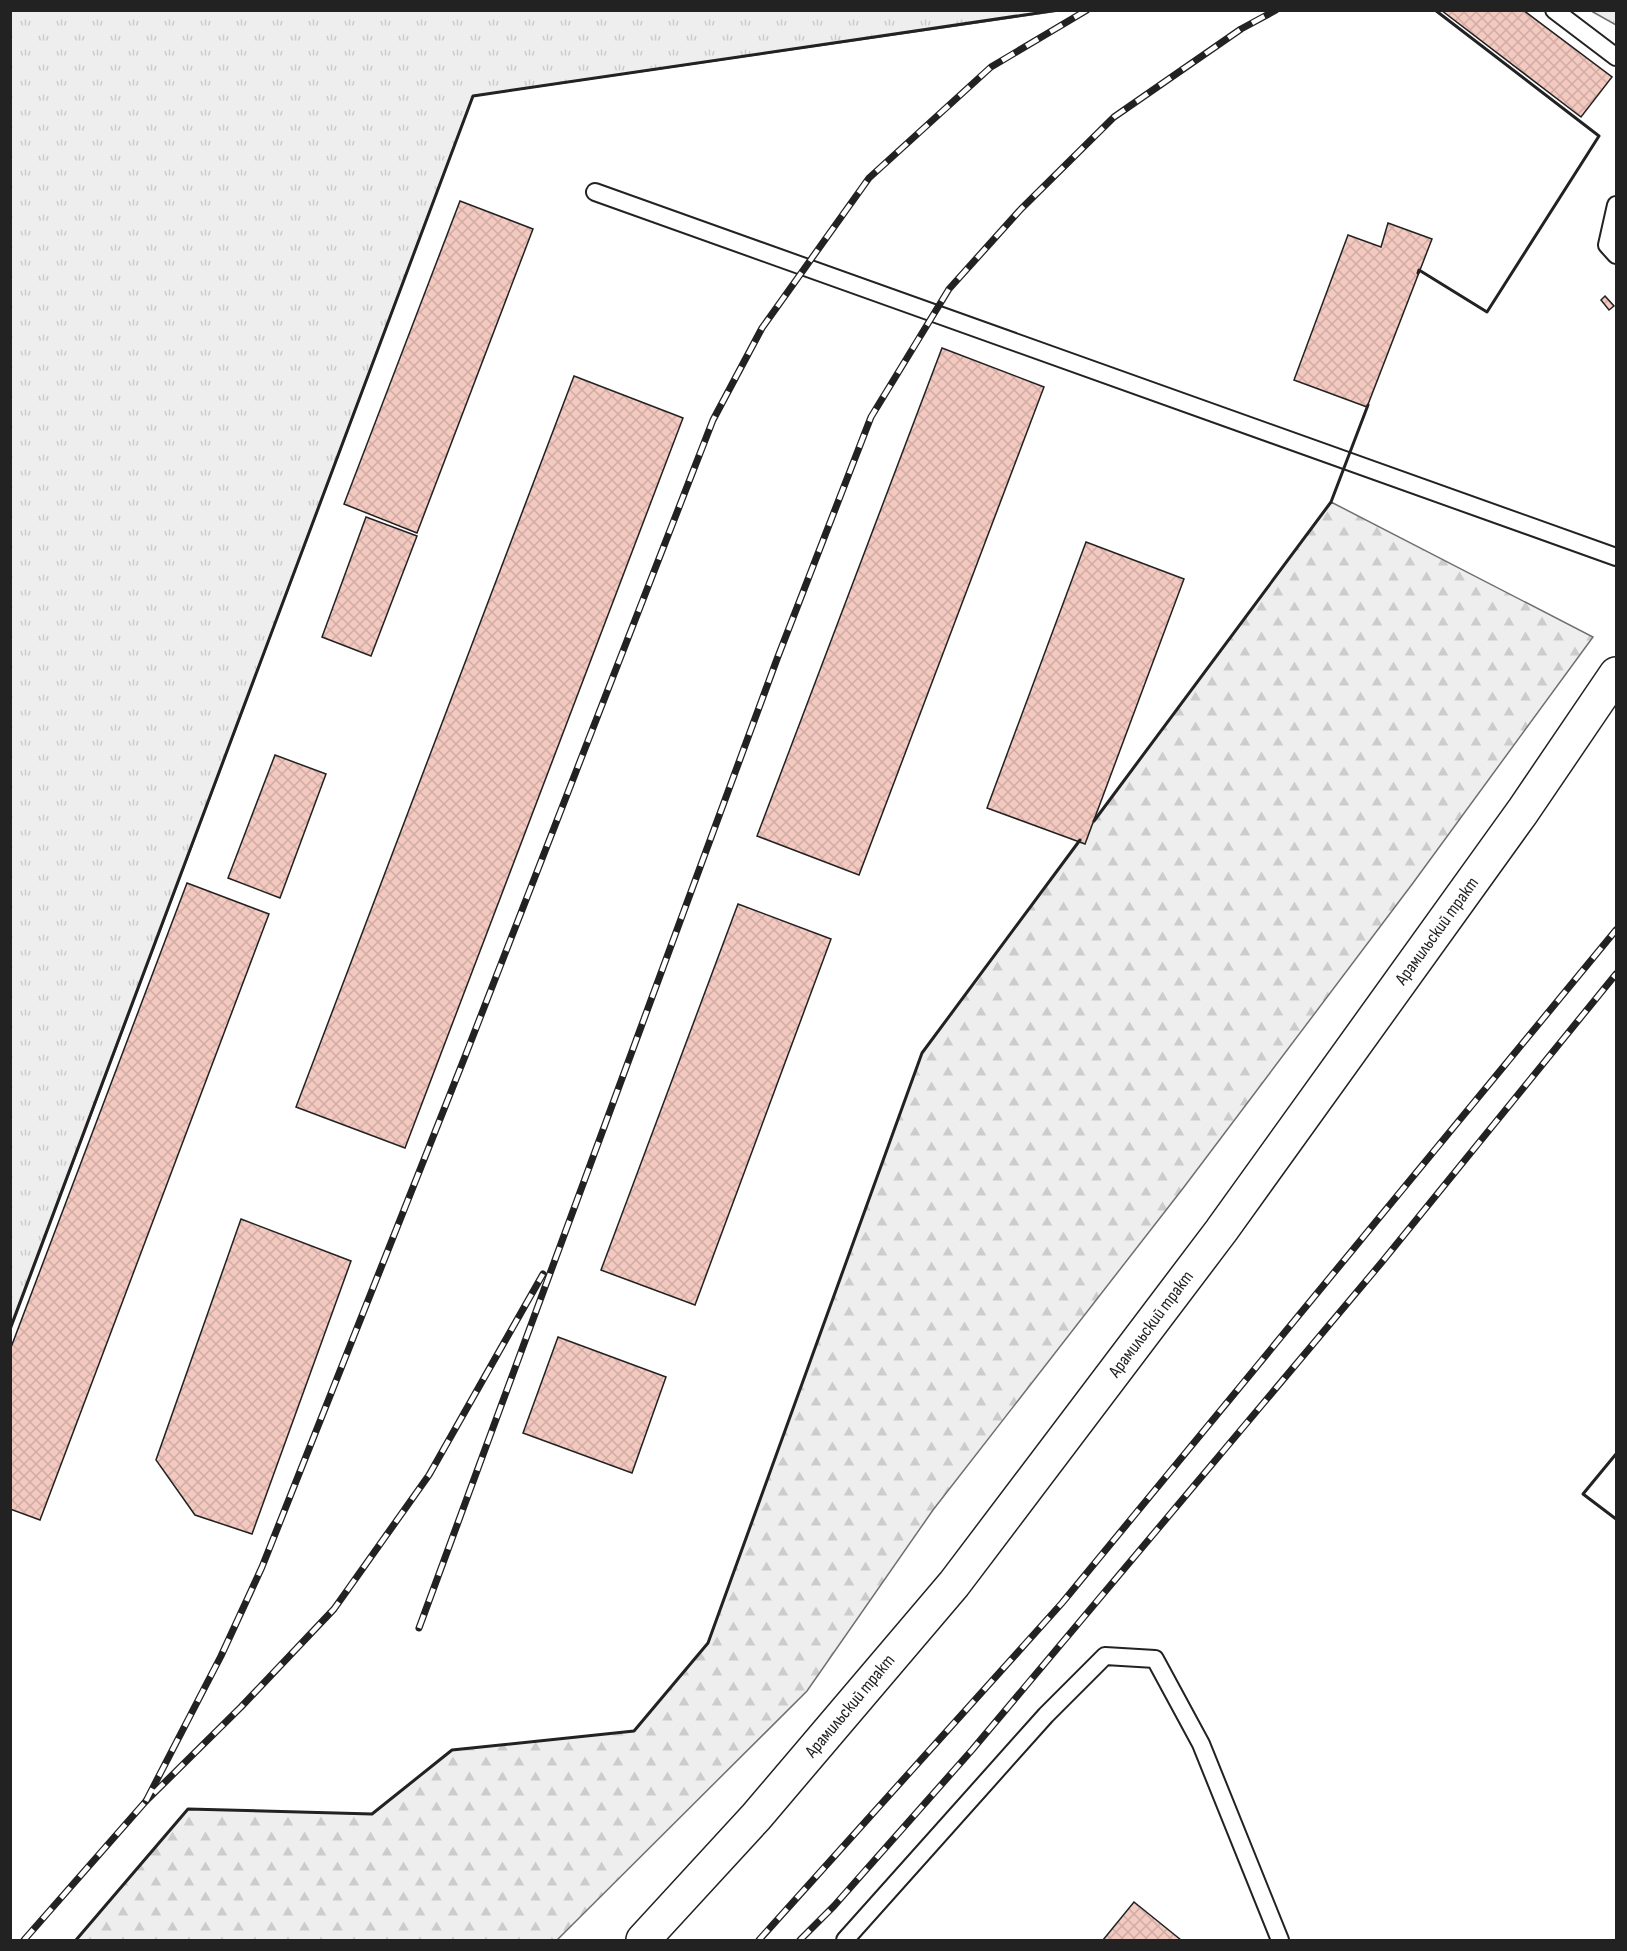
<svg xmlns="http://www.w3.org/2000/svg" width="1627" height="1951" font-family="'Sofia Sans Condensed',sans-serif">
	<defs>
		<pattern id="grass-tufts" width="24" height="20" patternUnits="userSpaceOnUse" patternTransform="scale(1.5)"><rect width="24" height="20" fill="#eee"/><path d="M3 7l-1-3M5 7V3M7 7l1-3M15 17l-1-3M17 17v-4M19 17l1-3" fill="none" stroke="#ccc"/></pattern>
		<pattern id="forest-firs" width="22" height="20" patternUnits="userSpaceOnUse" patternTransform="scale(1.5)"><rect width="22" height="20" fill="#eee"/><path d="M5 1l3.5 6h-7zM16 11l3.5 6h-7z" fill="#ccc"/></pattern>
		<pattern id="building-cross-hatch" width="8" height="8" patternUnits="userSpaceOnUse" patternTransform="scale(1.5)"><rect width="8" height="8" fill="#f3c9c0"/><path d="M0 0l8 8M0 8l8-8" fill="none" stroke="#d0aca5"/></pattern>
	</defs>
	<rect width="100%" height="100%" fill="#fff"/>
	<g fill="url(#grass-tufts)" stroke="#6f6f6f" stroke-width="1.5">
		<path d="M11,10l1047,1 -585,85 -462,1233z"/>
		<path d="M1595,10l21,1v14l-23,-13z"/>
	</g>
	<path fill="url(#forest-firs)" stroke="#6f6f6f" stroke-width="1.5" d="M1331,502l262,135 -180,246 -229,304 -251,323 -126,181 -250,249h-481l112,-131 184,5 80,-64 182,-19 74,-88 214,-590z"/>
	<g fill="url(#building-cross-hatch)" stroke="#222" stroke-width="1.5">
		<path d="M1441,10h82l89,67 -31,40z"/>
		<path d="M460,201l73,28 -116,304 -73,-29z"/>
		<path d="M1388,223l44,16 -65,168 -73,-27 54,-145 33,12z"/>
		<path d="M1605,296l9,10 -5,4 -8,-10z"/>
		<path d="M942,348l102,39 -185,488 -102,-39z"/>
		<path d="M574,376l109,42 -278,730 -109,-41z"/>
		<path d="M366,517l51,19 -46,120 -49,-19z"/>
		<path d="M1086,542l98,37 -99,265 -98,-36z"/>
		<path d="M275,755l51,19 -46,124 -52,-20z"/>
		<path d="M187,883l82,31 -229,606 -30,-11v-159z"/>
		<path d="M738,904l93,35 -136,366 -94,-35z"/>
		<path d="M241,1219l110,42 -99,273 -57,-19 -39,-55z"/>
		<path d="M558,1337l108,40 -34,96 -109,-40z"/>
		<path d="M1134,1902l47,38h-78z"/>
	</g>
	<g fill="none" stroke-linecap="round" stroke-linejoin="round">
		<g stroke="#222" stroke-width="20">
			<g id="service">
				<path d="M1554,10l62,47"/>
				<path d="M595,192l1021,365"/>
				<path d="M1616,205l-9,40 9,10"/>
				<path d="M845,1940l201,-225 59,-59 50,3 46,85 79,196"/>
			</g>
		</g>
		<g stroke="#222" stroke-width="36">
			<path id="secondary" d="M643,1940l113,-123 198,-233 267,-353 302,-420 93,-137"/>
		</g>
		<use href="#service" stroke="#fff" stroke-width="16"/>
		<use href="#secondary" stroke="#fff" stroke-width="33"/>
		<g stroke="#222" stroke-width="7">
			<g id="rail">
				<path d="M419,1628l358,-969 94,-242 78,-128 72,-80 93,-92 127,-88 35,-19"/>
				<path d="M146,1801l75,-145 41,-89 202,-508 249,-639 49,-92 107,-150 122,-111 96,-57"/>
				<path d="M24,1940l122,-139 95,-94 93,-98 95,-134 114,-201"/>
				<path d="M759,1940l303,-337 554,-673"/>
				<path d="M800,1940l34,-34 138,-156 410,-488 234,-288"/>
			</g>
		</g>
		<use href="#rail" stroke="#fff" stroke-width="4.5" stroke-dasharray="14" stroke-linecap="butt"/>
		<g stroke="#222" stroke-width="3">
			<path d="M1418,273l1,-3 68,42 112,-176 -164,-126"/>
			<path d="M1094,821l237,-319 37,-97"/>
			<path d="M10,1329l463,-1233 585,-86"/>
			<path d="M1616,1454l-33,40 33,25"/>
			<path d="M76,1940l112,-131 184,5 80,-64 182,-19 74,-88 214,-590 158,-213"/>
		</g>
	</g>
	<g text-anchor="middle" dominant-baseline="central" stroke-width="4.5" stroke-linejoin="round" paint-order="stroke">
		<g font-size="18" fill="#222" stroke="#fff">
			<text transform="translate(1437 931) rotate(-54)">Арамильский тракт</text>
			<text transform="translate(1151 1324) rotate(-53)">Арамильский тракт</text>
			<text transform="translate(850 1706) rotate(-50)">Арамильский тракт</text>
		</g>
	</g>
	<rect width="1627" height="1951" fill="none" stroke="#222222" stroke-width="24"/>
</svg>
